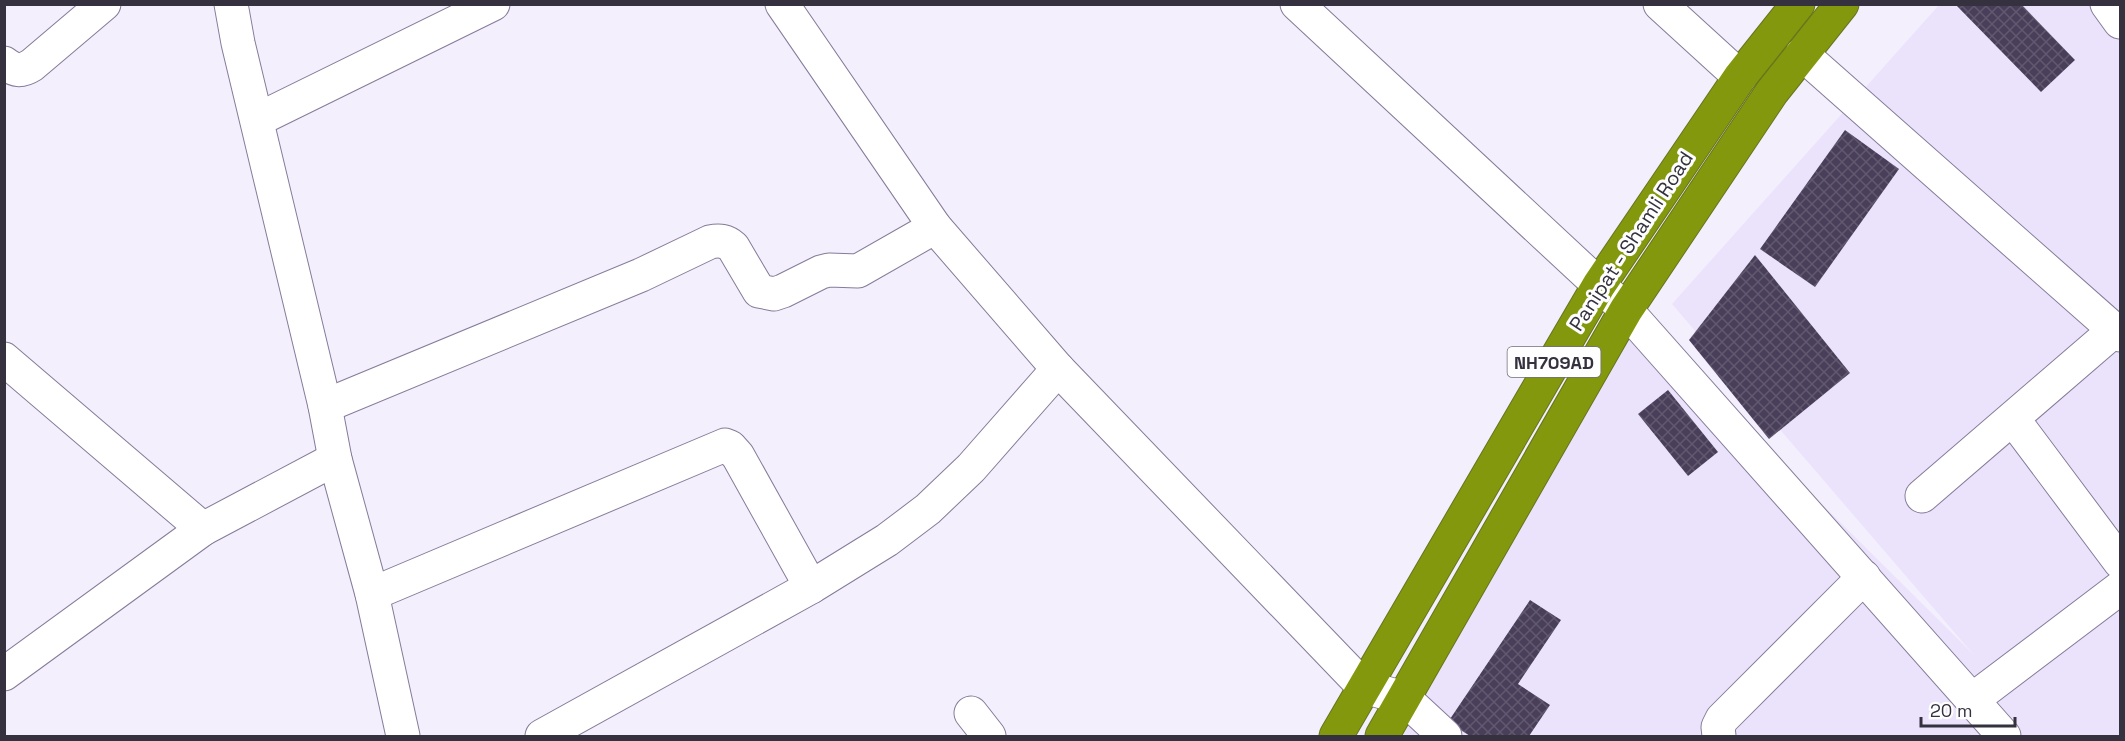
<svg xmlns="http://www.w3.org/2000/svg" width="2125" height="741" font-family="'Space Grotesk',sans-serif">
	<defs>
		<pattern id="building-cross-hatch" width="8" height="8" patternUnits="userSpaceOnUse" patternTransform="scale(1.5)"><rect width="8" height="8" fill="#493f5a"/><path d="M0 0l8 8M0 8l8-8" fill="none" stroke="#61596f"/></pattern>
	</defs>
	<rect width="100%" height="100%" fill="#f3effc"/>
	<path fill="#ebe3fc" d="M1939,5h181v731h-745l251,-426 347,344 -301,-350z"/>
	<g fill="url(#building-cross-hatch)">
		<path d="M1955,4h66l54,56 -34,32z"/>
		<path d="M1845,130l54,39 -84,118 -55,-38z"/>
		<path d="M1755,255l95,118 -81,66 -80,-99z"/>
		<path d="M1668,390l50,62 -30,24 -50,-62z"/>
		<path d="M1530,600l31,20 -43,64 32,21 -21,31h-59l-22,-14z"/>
	</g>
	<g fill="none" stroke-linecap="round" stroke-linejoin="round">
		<g stroke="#867b99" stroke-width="35">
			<g id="minor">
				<path d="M231,4l7,39 87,363 10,53 37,135 31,142"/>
				<path d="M782,4l153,223 123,142 306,318 40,11 41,38"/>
				<path d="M1297,4l329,306 378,426"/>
				<path d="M1660,4l80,73"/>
				<path d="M2107,4l13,18"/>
				<path d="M1802,54l318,281"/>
				<path d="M4,63c11,8 17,9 28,2l72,-61"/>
				<path d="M257,120l236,-116"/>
				<path d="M4,359l199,170"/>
				<path d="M325,406l316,-131 69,-33c10,-2 16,-1 23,5l26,44 15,3 9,-3 38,-19 8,-2 29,1 77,-44"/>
				<path d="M2013,419l107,143"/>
				<path d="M1922,496l194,-167"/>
				<path d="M372,594l353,-149 5,2 8,9 73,131"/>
				<path d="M4,674l199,-145 132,-70"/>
				<path d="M1972,700l148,-112"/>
				<path d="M971,713l18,23"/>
				<path d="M542,736l269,-149 76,-47 41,-31 43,-41 87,-99"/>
				<path d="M1719,736l-1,-9 4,-8 142,-142"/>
			</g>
		</g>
		<g stroke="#68741e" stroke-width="35">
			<g id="highway">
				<path d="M1336,736l263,-451 141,-208 58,-73"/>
				<path d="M1382,736l244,-426 146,-218 70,-88"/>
			</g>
		</g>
		<use href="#minor" stroke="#fff" stroke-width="33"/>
		<use href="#highway" stroke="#84980d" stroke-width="33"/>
	</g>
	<g text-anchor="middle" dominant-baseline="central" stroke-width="6" stroke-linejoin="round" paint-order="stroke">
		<rect fill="#fefefe" stroke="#716e78" stroke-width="1.5" x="1507.5" y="347" width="93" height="30" rx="4.5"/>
		<g font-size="18" font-weight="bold" fill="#35313e">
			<text x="1554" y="362">NH709AD</text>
		</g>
		<g font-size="20" fill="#35313e" stroke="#fefefe">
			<text transform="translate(1631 241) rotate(-57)">Panipat - Shamli Road</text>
		</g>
	</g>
	<rect width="2125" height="741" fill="none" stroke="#35313e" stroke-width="12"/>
	<path d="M1921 717v9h94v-9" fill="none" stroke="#35313e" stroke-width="3"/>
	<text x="1930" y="717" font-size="18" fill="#35313e" stroke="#fefefe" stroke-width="4.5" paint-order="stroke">20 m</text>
</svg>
